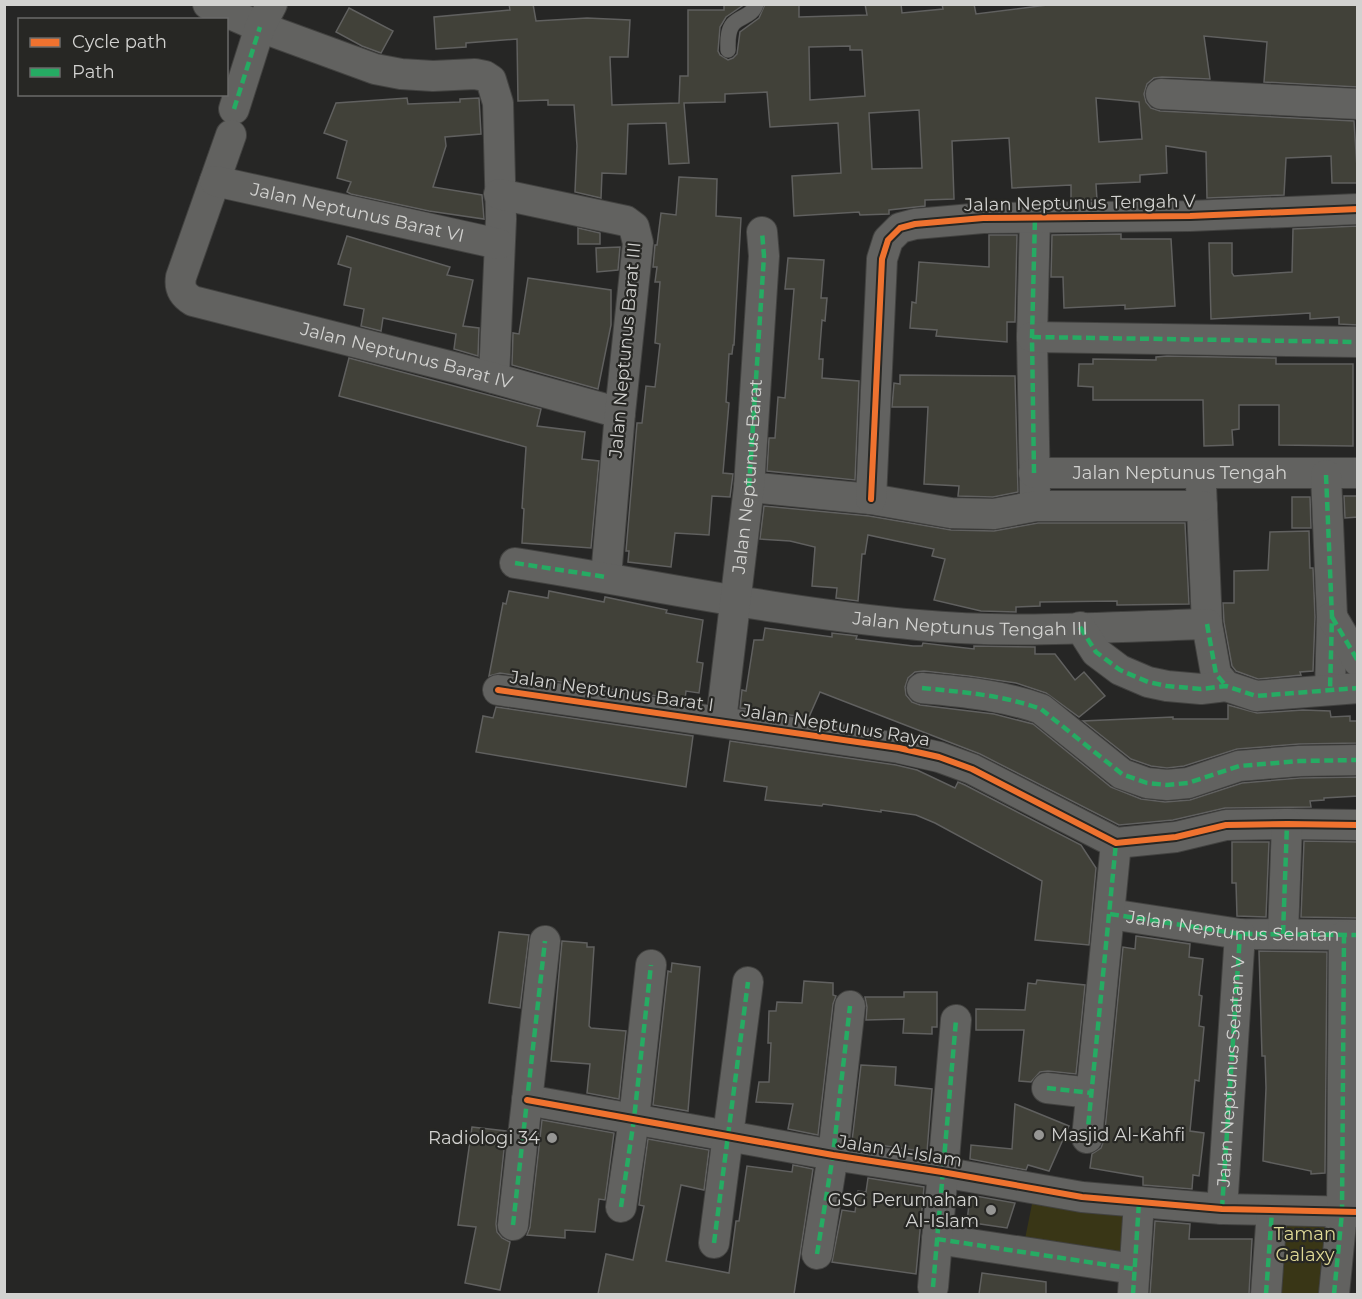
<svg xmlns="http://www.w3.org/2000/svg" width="1362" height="1299" font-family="Montserrat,sans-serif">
	<rect width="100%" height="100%" fill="#262625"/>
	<g fill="#393616">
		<path d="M1033,1199l96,15 -11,48 -94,-18z"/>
		<path d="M1283,1219l46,5 -4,70h-43z"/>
	</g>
	<g fill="#414139" stroke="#60605f" stroke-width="1.5" fill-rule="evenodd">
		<path d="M509,4h24l3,17 51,-3 43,2 -2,37h-18l2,48 67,-2 1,-27h8v-66h36v-6h21l-19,13 -6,10 -2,24 2,4 8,5 5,-2 4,-4 3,-22 19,-14 6,-14h34v13l68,-2 -2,-11h36l1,9 41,-4 -1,-5h32l2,10 79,-10h303v83l-94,-5 3,-40 -63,-6 6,43 -48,-2 -8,1 -7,6 -3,10 2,8 5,6 9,3 194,10 4,62h-26l-1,-27 -45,2 -2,37 -77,3 -1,-46 -40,-6 1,27 -27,2v7l-44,2 1,16h-26v-15l-59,3 -3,-50 -57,3 2,58 -29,1v6l-36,4v4l-29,1 -1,-3 -65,4 -2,-40 49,-3 -3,-50 -68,4 -3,-35 -42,2v8l-41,1 5,60 -20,1 -3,-41 -38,1 -2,50 -24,-1 -1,25 -26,-6 2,-46 -3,-41h-26v-5l-30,1 -1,-62 -51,4v4l-30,2 -2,-32 76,-7zM850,46v4h12l3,46 -55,4 -1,-53zM1096,98l43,4 3,37 -43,3zM919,110l3,58 -50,1 -3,-56z"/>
		<path d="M349,8l44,23 -12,22 -19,-7 -26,-14z"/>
		<path d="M407,98l1,6 52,-2v-3l19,-1 2,36 -36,3 1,9 -13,41 49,8 2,24 -55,-8 -78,-17 -4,-2 4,-10 -14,-4 10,-37 -23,-8 12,-30z"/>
		<path d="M679,177l38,2 -1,37 25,2 -7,127h-1l-1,9h-3l-3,48 3,1 -6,70 10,1 -3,23 -18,-1 -3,39 -34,-2 -4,34 -43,-5 1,-11h-3l11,-128h5l4,-37 9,1 5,-43 -5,-1 5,-61h-5l2,-15h-4l2,-22h2l4,-32 15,2z"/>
		<path d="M1358,226v99l-19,-1v-7l-29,2v-6l-99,6 -2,-76h23v30l2,3 58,-4 1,-43z"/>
		<path d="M578,228l22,5v11h-22z"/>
		<path d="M1121,234v5h50l4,67 -50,3v-4l-61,3 -1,-31h-12l1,-42z"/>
		<path d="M989,235h28l-2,87h-8v20l-71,-6 1,-6 -27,-2 2,-26 4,1 3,-41 70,5z"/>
		<path d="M347,236l103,31 -3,8 26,5 -10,46 16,2 -1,28 -24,-7 2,-15 -73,-16 -2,13 -20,-5 3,-17 -20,-4 7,-37 -13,-4z"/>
		<path d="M620,247l-2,23 -21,2 -1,-24z"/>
		<path d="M788,258l36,2 -3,38h6l-2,23 -3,-1 -3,39h4l-1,19 37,3 -4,99 -88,-9 2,-33h6l3,-41 7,1 9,-109h-9z"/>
		<path d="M528,278l83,12v35l-13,64 -86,-24 1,-32 6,1z"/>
		<path d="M1167,356l109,2v6h77v82l-74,-1v-40h-40v24l-7,1 1,15 -29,1 -1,-46h-110v-13l-15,-1 1,-22h14v-5l63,1v-3z"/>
		<path d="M349,358l192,51 -4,17 48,6 -3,27 17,2 -8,87 -69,-5 2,-34 -2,-1 4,-61 -187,-51z"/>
		<path d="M900,375l115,1 3,116 -25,5 -35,-1 1,-10 -35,-2 4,-77h-36l2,-24 6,1z"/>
		<path d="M1344,496h14v21l-13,1z"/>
		<path d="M1292,497h18l1,31h-19z"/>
		<path d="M764,506l105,10 82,14 43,1 44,-8h147l4,81 -72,1v-4l-77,1v4l-24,1v5l-35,-1 -47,-11 11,-41 -13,-3 2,-7 -66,-14 -3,19h-3l-4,47 -22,-3 1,-10 -25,-2 3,-39 -25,-6 -30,-2z"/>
		<path d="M1309,531l1,37h3l2,49 -2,54 -13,1 1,3 -43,4 -22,-8 -4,-5 -8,-44 -1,-19h11v-32l34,-1 2,-38z"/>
		<path d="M509,591l39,7 1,-7 55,11 1,-5 62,13 -1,3 37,7 -6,42 6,1 -4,30 -13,-2 -1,9 -185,-27 -11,3 14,-73 3,1z"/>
		<path d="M765,628l67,9v-4l25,3 -1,3 57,7h9l1,-3 51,6v-3l61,1v7h20l20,26 9,-8 21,24 -26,21 -33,-24 -30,-10 -47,-7 -45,-5 -9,1 -7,6 -3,9 1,8 6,7 8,3 74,9 39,10 78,63 30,12 24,3 25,-2 52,-17 58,-5 58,-1v19l-34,2v2l-14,1 1,6 -86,1 -52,12 -54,5 -139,-71 -160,-62 -11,25 2,1 -71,-10 2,-18 4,1 8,-51h9z"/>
		<path d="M1228,705l29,8 46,-3 27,1 1,6 19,-1v5h8v22l-59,1 -62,5 -53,17 -17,2 -16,-2 -20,-7 -48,-38 90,-4v2h55z"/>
		<path d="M496,707l197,29 -7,51 -210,-35 7,-36 10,2z"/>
		<path d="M730,741l166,24 21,5 38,18 3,-6 7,3 116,60 15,23 -7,77 -54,-5 7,-59 -107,-58 -19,-8 -35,-5v2l-58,-8 -1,2 -57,-6 2,-13 -43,-6z"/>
		<path d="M1304,841l54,1v76l-57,-1z"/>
		<path d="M1232,842h37l-3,75 -29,-1 -1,-33h-4z"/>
		<path d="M499,932l30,3 -9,73 -31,-5z"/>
		<path d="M1136,936l54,8 -1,13 14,2 -4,36 3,1 -3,30 5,1 -5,54 -4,-1 -5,51 14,2 -5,43 -6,-1 -1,14 -49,-4v-8l-53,-9 2,-14 9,-6 3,-8 19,-193 12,2z"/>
		<path d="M562,941l25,2v4h7l-5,79 2,2 35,3 -7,68 -32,-6 3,-29 -39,-3z"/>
		<path d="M1259,951l68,1 -2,221 -14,1v-3l-48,-10 3,-73 -1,-32h-3z"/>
		<path d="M672,963l28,4 -12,144 -35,-6 15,-134 3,1z"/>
		<path d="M1037,980l48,5 -9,89 -28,-3 -8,1 -9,10 -12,-1 5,-51h-48v-21l49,1 3,-27 8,1z"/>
		<path d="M804,981l29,2v12l3,1 -3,8 -15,131 -30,-6 5,-25 -37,-2 3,-20h10l2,-39h-3l1,-32h7l1,-9 25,1z"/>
		<path d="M904,992h33v35h-5v7l-29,-1 1,-14 -38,1 1,-13 -2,-10h39z"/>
		<path d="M861,1065l35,2 -1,18 37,4 -5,63 -75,-11z"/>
		<path d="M1015,1104l54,22 -20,45 -21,-6 -2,5 -56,-11 1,-14 41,4z"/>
		<path d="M542,1120l72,13 -9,67 -6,-1 -4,33 -30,-2v8l-38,-3 3,-8z"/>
		<path d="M472,1127l34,4 -10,93 1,8 5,6 8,4 -10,48 -35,-7 11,-56 -18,-2z"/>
		<path d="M648,1139l61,11 -5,40 -23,-5 -15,76 63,12 7,-52h3l8,-55 45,6 1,-7 20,4 -19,125h-196l8,-40 27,6 11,-54 -5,-1z"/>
		<path d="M868,1178l56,9 -8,87 -84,-12 10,-52 13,2 3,-21 8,1z"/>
		<path d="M970,1195l45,8 -8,25 -40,-6z"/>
		<path d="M1155,1221l35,3 -1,15h63l-3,55h-99z"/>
		<path d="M982,1273l64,9v12h-67z"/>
	</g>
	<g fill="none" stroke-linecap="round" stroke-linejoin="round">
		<g stroke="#424240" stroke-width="16">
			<path id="service" d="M728,50c0,-8 -1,-19 5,-26 7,-8 20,-8 23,-20"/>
		</g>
		<g stroke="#424240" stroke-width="32">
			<g id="minor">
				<path d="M208,4l52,23 115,42 26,5 32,2 42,-2 10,2 6,4 7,23 3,116 -7,159"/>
				<path d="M1161,94l197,10"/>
				<path d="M234,109l26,-82 12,-23"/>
				<path id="s1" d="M231,135l-50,142c-2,12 2,18 12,24l264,67 163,45"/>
				<path id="s2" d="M215,181l284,63"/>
				<path d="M499,194l127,27 8,6 4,16 -18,170 -14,164"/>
				<path d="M1035,218l-3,119 3,157"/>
				<path d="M1032,337l326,5"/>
				<path id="s3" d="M1034,473h324"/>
				<path d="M1326,475l6,142 -2,73"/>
				<path d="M1201,485l6,139 9,50 10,12"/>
				<path d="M749,487l122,12 80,14 43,1 42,-8h166"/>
				<path d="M871,499l11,-240 6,-19 12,-12 15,-4 68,-6 207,-2 168,-7"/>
				<path id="s4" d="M515,563c134,21 267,50 403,62 95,9 193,2 289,-1"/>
				<path d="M1332,617l26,44"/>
				<path d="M1080,627l16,25 24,18 28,12 19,4 34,3 25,-3 30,10 102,-8"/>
				<path d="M922,688c40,4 81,7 119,21l81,65 25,9 20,2 21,-2 51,-17 60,-5 59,-1"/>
				<path d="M498,690l401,58 40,9 33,12 144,74 60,-6 50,-12 61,-1 71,1"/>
				<path id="s5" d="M721,721l28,-234 15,-231 -2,-24"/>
				<path d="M1110,914l130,20 118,1"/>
				<path d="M1283,934l4,-110"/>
				<path d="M1047,1088l44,5"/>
				<path d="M527,1100l306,55 109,17 140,25 140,12 136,3"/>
				<path d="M1087,1138l29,-295"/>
				<path d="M621,1207l13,-88 17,-154"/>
				<path id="s6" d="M1222,1209l18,-275"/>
				<path d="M513,1225l32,-284"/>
				<path d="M937,1239l197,30"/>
				<path d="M714,1243l34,-261"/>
				<path d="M817,1254l16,-99 17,-149"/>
				<path d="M933,1287l23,-267"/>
				<path d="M1133,1294l6,-92"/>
				<path d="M1266,1294l6,-83"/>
				<path d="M1334,1294l8,-81 2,-277"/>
			</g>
		</g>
		<use href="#service" stroke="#626260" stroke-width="15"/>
		<use href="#minor" stroke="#626260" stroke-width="30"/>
		<g stroke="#26ab63" stroke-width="4.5" stroke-dasharray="9 4.5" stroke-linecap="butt">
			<path d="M234,109l26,-82"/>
			<path d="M1032,337l326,5"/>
			<path d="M1034,473l-2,-136 3,-119"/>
			<path d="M1326,475l6,142 -2,73"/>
			<path d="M749,487l15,-231 -2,-24"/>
			<path d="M515,563l91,14"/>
			<path d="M1332,617l26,44"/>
			<path d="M1207,624l9,50 10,12"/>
			<path d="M1080,627l16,25 24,18 28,12 19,4 34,3 25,-3 30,10 102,-8"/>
			<path d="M922,688c40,4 81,7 119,21l81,65 25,9 20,2 21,-2 51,-17 60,-5 59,-1"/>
			<path id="s7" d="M1110,914l130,20 118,1"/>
			<path d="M1283,934l4,-110"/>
			<path d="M1047,1088l44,5"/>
			<path d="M1087,1138l29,-295"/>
			<path d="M621,1207l13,-88 17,-154"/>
			<path d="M1222,1209l18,-275"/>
			<path d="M513,1225l32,-284"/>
			<path d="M937,1239l197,30"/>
			<path d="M714,1243l34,-261"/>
			<path d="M817,1254l16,-99 17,-149"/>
			<path d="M933,1287l23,-267"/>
			<path d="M1133,1294l6,-92"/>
			<path d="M1266,1294l6,-83"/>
			<path d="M1334,1294l8,-81 2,-277"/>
		</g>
		<g stroke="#272724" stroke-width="10">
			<g id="cycleway">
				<path d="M871,499l11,-240 6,-19 12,-12 15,-4 68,-6 207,-2 168,-7"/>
				<path d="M498,690l401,58 40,9 33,12 144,74 60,-6 50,-12 61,-1 71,1"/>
				<path d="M527,1100l306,55 109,17 140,25 140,12 136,3"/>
			</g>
		</g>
		<use href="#cycleway" stroke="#ef722f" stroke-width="6"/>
	</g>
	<g fill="#969694" stroke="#272724" stroke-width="2">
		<circle cx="1039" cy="1135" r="6"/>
		<circle cx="552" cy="1138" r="6"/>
		<circle cx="991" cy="1210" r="6"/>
	</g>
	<g text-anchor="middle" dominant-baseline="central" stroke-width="4.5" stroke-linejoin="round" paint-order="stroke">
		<g font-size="18" fill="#d2d2d0" stroke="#272724">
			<text transform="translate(1080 203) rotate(-1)">Jalan Neptunus Tengah V</text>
			<text stroke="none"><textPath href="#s2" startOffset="146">Jalan Neptunus Barat VI</textPath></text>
			<text transform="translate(625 350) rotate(-85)">Jalan Neptunus Barat III</text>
			<text stroke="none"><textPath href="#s1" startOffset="400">Jalan Neptunus Barat IV</textPath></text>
			<text stroke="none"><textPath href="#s3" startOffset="146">Jalan Neptunus Tengah</textPath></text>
			<text stroke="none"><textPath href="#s5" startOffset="246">Jalan Neptunus Barat</textPath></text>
			<text stroke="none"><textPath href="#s4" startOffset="460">Jalan Neptunus Tengah III</textPath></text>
			<text transform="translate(612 691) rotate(8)">Jalan Neptunus Barat I</text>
			<text transform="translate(836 725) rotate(9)">Jalan Neptunus Raya</text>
			<text stroke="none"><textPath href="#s7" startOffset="124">Jalan Neptunus Selatan</textPath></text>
			<text stroke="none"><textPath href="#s6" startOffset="138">Jalan Neptunus Selatan V</textPath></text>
			<text transform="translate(900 1151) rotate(9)">Jalan Al-Islam</text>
		</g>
		<g font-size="18" fill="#d2d2d0" stroke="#272724" text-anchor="end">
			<text x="1051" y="1135" text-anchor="start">Masjid Al-Kahfi</text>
			<text x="540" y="1138">Radiologi 34</text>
			<text x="979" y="1200">GSG Perumahan<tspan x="979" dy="21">Al-Islam</tspan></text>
		</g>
		<g font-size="18" fill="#dfd996" stroke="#272724">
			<text x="1305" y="1234">Taman<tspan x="1305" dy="21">Galaxy</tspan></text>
		</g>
	</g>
	<rect width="1362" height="1299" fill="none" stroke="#d2d2d0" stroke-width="12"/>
	<rect x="18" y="18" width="210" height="78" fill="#272724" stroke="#6b6b69" stroke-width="1.5"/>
	<rect x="30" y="38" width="30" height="9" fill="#ef722f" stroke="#6b6b69" stroke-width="1.5"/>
	<text x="72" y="48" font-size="18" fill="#d2d2d0">Cycle path</text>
	<rect x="30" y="68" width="30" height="9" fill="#26ab63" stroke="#6b6b69" stroke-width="1.5"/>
	<text x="72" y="78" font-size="18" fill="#d2d2d0">Path</text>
</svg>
